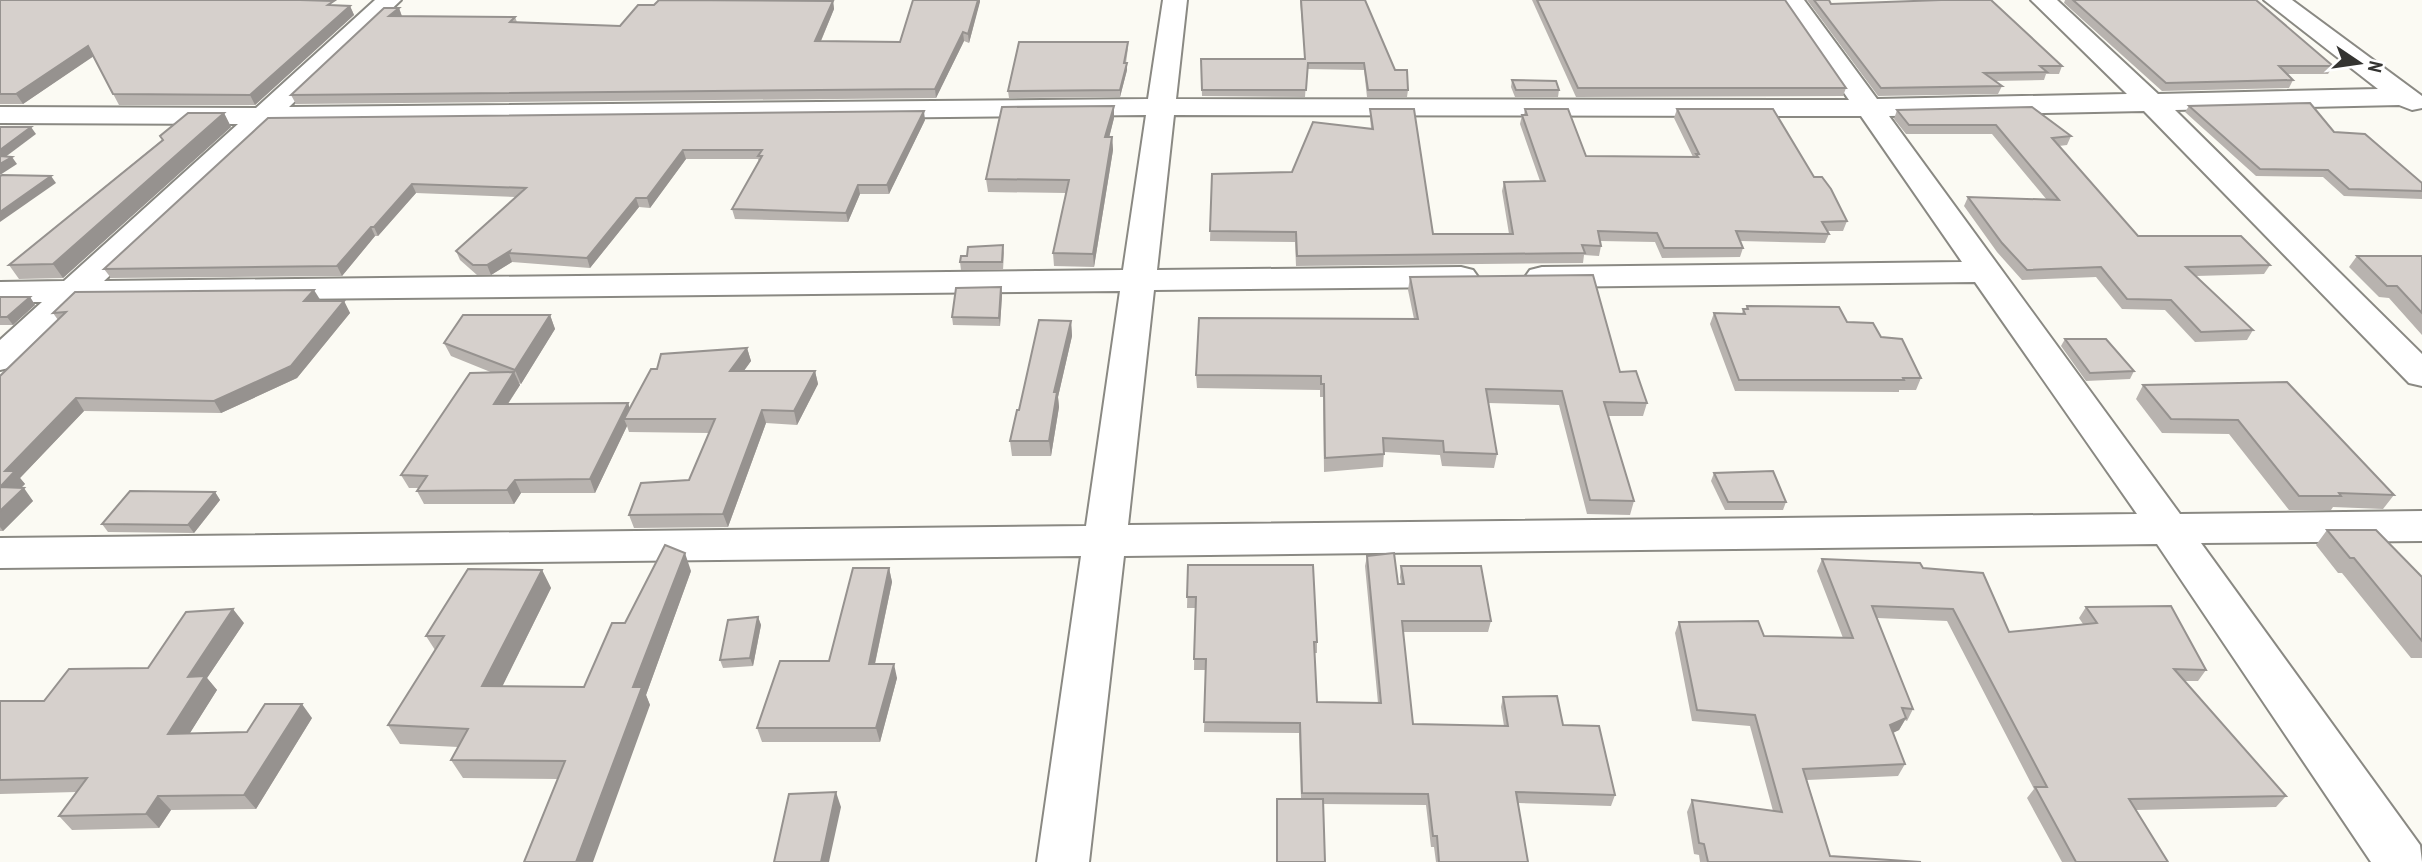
<svg xmlns="http://www.w3.org/2000/svg" width="2422" height="862" font-family="'PT Sans Narrow',sans-serif">
	<rect width="100%" height="100%" fill="#fbfaf3"/>
	<g fill="none" stroke-linecap="round" stroke-linejoin="round">
		<g stroke="#8a8983" stroke-width="4">
			<path id="street" d="M375,0h26l-112,107 859,-8 15,-99h24l-11,99 673,1 -69,-100h24l73,99 250,-5 -96,-94h26l101,94 220,-5 -114,-89h28l130,96v12l-10,2 -13,-5 -224,5 247,244v32l-13,-3 -265,-272 -255,5 291,398 242,-3v30l-221,2 219,302 2,17h-51l-214,-318 -1033,12 -35,306h-52l44,-306 -1081,12v-30l1086,-12 34,-235 -1037,10 -70,66 -13,3v-30l42,-38h-42v-20l64,-1 174,-157 -238,-1v-16l256,1zM1146,115l-23,155 -1019,11 167,-157zM1174,115l687,1 101,146 -420,5 -12,3 -5,7 5,7 12,3 433,-5 162,232 -1009,11 26,-235 307,-3 12,-3 5,-7 -5,-7 -12,-3 -304,3z"/>
		</g>
		<use href="#street" fill="#fff" fill-rule="evenodd"/>
	</g>
	<g fill="#b8b3af">
		<path d="M0,0l350,6 4,9 -99,90h-136l-26,-49 -70,48h-23z"/>
		<path d="M913,0h67l-11,43 -5,-2 -28,57 -640,6 -5,-9 108,-87 3,8 113,1 2,5 103,4 34,-21 179,-4 1,8 -13,32 79,1z"/>
		<path d="M1300,0h65l30,70 13,20 -1,7h-40l-3,-27 -57,-1 -2,28 -103,-1 -1,-37h104z"/>
		<path d="M1532,0h253l61,88 -3,8 -267,1z"/>
		<path d="M1807,0h22l2,4 231,62 -3,8h-13l-2,6 -49,1 7,5 -4,8 -120,2z"/>
		<path d="M2065,0h191l77,66 -5,8h-40l5,6 -4,8 -127,3 -98,-88z"/>
		<path d="M1128,48l-2,15h1v7l-7,27 -111,1 -1,-7z"/>
		<path d="M1512,80l47,10 -1,7h-43l-4,-10z"/>
		<path d="M2189,106l145,26 88,51v16l-78,-3 -21,-19 -67,-1 -71,-64z"/>
		<path d="M1370,109l63,125h76l-7,-43 2,-9 36,-1 -20,-57 2,-9h2l1,-6 61,47 107,1 -19,-39 3,-9 137,68 33,44 -4,10h-15l1,3 -4,9 -85,-2 3,7 -3,9 -78,1 -7,-16 -55,-1 1,5 -2,10 -15,-1 -1,8 -287,3 -1,-24 -85,-1 2,-67 80,-2 79,-44 -1,-10z"/>
		<path d="M1897,110l174,26 -4,9 -8,1 79,90 132,29 -6,9 -68,2 57,54 -6,10 -52,2 -30,-32 -43,-1 -26,-32 -74,3 -25,-28 -33,-46 4,-9 79,3 -55,-66h-86l-12,-15z"/>
		<path d="M224,113l7,14 -168,151 -44,1 -10,-14 153,-125 -2,-4z"/>
		<path d="M268,118l657,2 -36,74h-29l-12,28 -113,-3 -3,-10 27,-47 -1,-3h-72l-36,49 -11,-1 -49,61 -78,-6 -21,13h-14l-17,-15 -4,-9 60,-54 -100,-4 -38,43h-3l-33,40 -231,2 -7,-9z"/>
		<path d="M1114,118l-5,19h3l1,13 -19,117 -40,-1 -1,-13 13,-60 -78,-1 -2,-13z"/>
		<path d="M1003,245l1,8 -1,17h-42l-1,-8z"/>
		<path d="M2357,256h65v79l-33,-37 -10,-1 -30,-30z"/>
		<path d="M1410,277l210,95 27,31 -4,13h-35l26,85 -4,14 -43,-1 -28,-109 -71,-2 9,51 -3,14 -52,-2 -2,-11 -56,-3 -1,15 -59,5 -1,-75h-3v-7l-123,-2 -1,-13 218,-56 -6,-29z"/>
		<path d="M1001,287l1,8 -2,31 -47,-1 -1,-8z"/>
		<path d="M0,297h30l5,8 -22,20h-13z"/>
		<path d="M320,301h24l6,12 -53,65 -76,35 -137,-2 -64,67 5,6 -5,4 13,13 -30,30h-3v-155l58,-56 -5,-7z"/>
		<path d="M1747,306l100,16 34,15 40,41 -5,12h-17v2l-164,-1 -25,-67 4,-11 28,1 1,-5h3z"/>
		<path d="M550,315l5,14 -34,55 -2,-1 1,2 -12,19 120,-1 2,6 27,-40 90,-21 4,13 -7,10h71l3,13 -21,41 -31,-2 -38,104 -94,1 -5,-13 60,-35 20,-47 -80,-1 -2,-6 -32,67h-74l-7,11h-90l-7,-13 1,-3h-9l-8,-13 92,-102 -42,-17 -7,-13z"/>
		<path d="M1071,321l1,15 -14,61 1,10 -8,49h-39l-2,-15 9,-31z"/>
		<path d="M2065,339l69,32 -4,8 -44,2 -25,-35z"/>
		<path d="M2287,382l107,113 -11,14 -50,-2 -2,3h-42l-60,-76 -67,-1 -26,-34 7,-14z"/>
		<path d="M1714,473l72,29 -3,8h-58l-14,-29z"/>
		<path d="M215,492l5,8 -26,33 -86,-1 -6,-8z"/>
		<path d="M2327,530l95,47v81h-11l-69,-85h-4l-22,-28z"/>
		<path d="M1367,556l31,28h3l-1,-7 1,-11 90,55 -3,11h-85l10,92 91,2 -3,-19 2,-10 60,28 52,70 -4,11 -93,-3 10,59h-92l-2,-15h-3l-5,-42 -103,-1 2,58h-48v-63h24l-2,-66 -95,-1 2,-62h-12l1,-62h-8l1,-43 129,77v11h-3l3,49 61,1 -13,-137z"/>
		<path d="M1822,559l101,9 86,64 74,-8 -4,-6 7,-11 120,63 -8,11h-14l102,115 -10,11 -140,3 32,52h-106l-35,-64 7,-9 -87,-168 -70,-3 36,91 -6,12 -2,-1 -6,10 -6,3 12,31 -7,12 -91,4 23,76 91,6h-221l-1,-7 -5,-1 -7,-42 5,-12 81,11 -23,-85 -58,-5 -17,-88 4,-11 85,14 79,2 -26,-67z"/>
		<path d="M889,568l3,14 -17,82 22,14 -17,64h-118l-5,-14 72,-67z"/>
		<path d="M542,570l9,18 -49,99h82l107,-116 -45,124 4,10 -92,74 -95,-1 -12,-18 7,-13 -58,-3 -12,-19 47,-75 -9,-14z"/>
		<path d="M758,617l3,8 -8,41 -30,2 -3,-8z"/>
		<path d="M244,623l-37,55 10,12 -28,44 58,-2 65,-14 -56,91 -85,1 -12,18 -87,2 -13,-14 17,-24 -76,2v-93h44l104,-33z"/>
	</g>
	<g fill="#96928f">
		<path d="M978,0h2v2l-11,41 -1,-9z"/>
		<path d="M833,1l1,8 -17,41 -2,-9z"/>
		<path d="M350,6l4,9 -99,90 -5,-10z"/>
		<path d="M399,8l3,9 -13,-1z"/>
		<path d="M963,32l1,9 -28,57 -1,-9z"/>
		<path d="M88,46l6,10 -71,48 -7,-10z"/>
		<path d="M1127,63v7l-7,27v-7z"/>
		<path d="M1114,106v12l-8,32 -1,-13z"/>
		<path d="M924,111l1,9 -36,74 -2,-9z"/>
		<path d="M224,113l7,14 -168,151 -10,-14z"/>
		<path d="M31,127l5,7 -36,27v-11z"/>
		<path d="M1112,137l1,13 -19,117 -1,-13z"/>
		<path d="M683,150l3,9 -36,49 -3,-10z"/>
		<path d="M12,157l5,7 -17,11v-11z"/>
		<path d="M51,176l5,7 -56,39v-10z"/>
		<path d="M412,184l4,9 -38,43 -4,-9z"/>
		<path d="M858,185l2,9 -12,28 -2,-9z"/>
		<path d="M636,198l3,9 -49,61 -3,-10z"/>
		<path d="M371,227l4,9 -33,40 -5,-10z"/>
		<path d="M510,251l-1,2 3,9 -21,13 -4,-10z"/>
		<path d="M1001,287l1,8 -2,31 -1,-8z"/>
		<path d="M314,290l7,11h-17z"/>
		<path d="M30,297l5,8 -22,20 -6,-8z"/>
		<path d="M344,301l6,12 -53,65 -76,35 -7,-12z"/>
		<path d="M550,315l5,14 -34,55 -6,-14z"/>
		<path d="M1071,321l1,15 -14,61 1,10 -8,49 -2,-15 5,-49z"/>
		<path d="M747,348l4,13 -17,23 -4,-13z"/>
		<path d="M815,371l3,13 -21,41 -3,-14z"/>
		<path d="M514,372l6,13 -21,32 -5,-13z"/>
		<path d="M76,398l8,13 -64,67 5,6 -15,15 -10,-12 5,-16z"/>
		<path d="M628,403l4,13 -8,3 3,7 -32,67 -5,-14z"/>
		<path d="M762,410l4,13 -38,104 -5,-13z"/>
		<path d="M515,480l6,13 -7,11 -7,-14z"/>
		<path d="M24,488l9,13 -30,30 -3,-4v-16z"/>
		<path d="M215,492l5,8 -26,33 -6,-8z"/>
		<path d="M685,553l6,18 -45,124 4,10 -57,157h-17l57,-175z"/>
		<path d="M889,568l3,14 -20,95 -3,-13z"/>
		<path d="M542,570l9,18 -58,117 -11,-19z"/>
		<path d="M233,609l11,14 -37,55 10,12 -37,59 -12,-15 20,-57z"/>
		<path d="M758,617l3,8 -8,41 -3,-8z"/>
		<path d="M894,664l3,14 -17,64 -4,-14z"/>
		<path d="M302,704l10,14 -56,91 -12,-14z"/>
		<path d="M1906,718l-7,12 -15,7 6,-12z"/>
		<path d="M836,792l5,15 -12,55h-8z"/>
		<path d="M158,796l13,14 -12,18 -13,-14z"/>
	</g>
	<g fill="#d6d0cc" stroke="#96928f" stroke-width="2">
		<path d="M0,0h300l34,1 -6,4 22,1 -100,89 -137,-1 -25,-48 -72,48h-16z"/>
		<path d="M659,0l174,1 -18,40 85,1 13,-42h65l-10,34 -5,-2 -28,57 -644,6 93,-87h15l-10,8 126,1 -5,5 110,4 18,-21h16z"/>
		<path d="M1301,0h64l30,70h12l1,20h-40l-4,-27h-56l-2,27h-104l-1,-31h104z"/>
		<path d="M1537,0h248l61,88h-268z"/>
		<path d="M1814,0h15l2,4 110,-4h50l71,66h-22l7,6 -63,1 18,13 -121,2z"/>
		<path d="M2073,0h183l77,66h-54l14,14 -127,3z"/>
		<path d="M1019,42h109l-4,21h3l-7,27 -112,1z"/>
		<path d="M1512,80l44,1 3,9h-43z"/>
		<path d="M2310,103l24,29 31,2 57,49v8l-73,-2 -21,-19 -68,-1 -71,-63z"/>
		<path d="M1114,106l-9,31h7l-19,117 -40,-1 16,-73 -83,-1 16,-72z"/>
		<path d="M2032,107l39,29 -19,2 86,98h103l29,29 -84,2 67,63 -52,2 -30,-32 -44,-1 -26,-32 -74,3 -25,-27 -34,-46 91,3 -63,-75h-87l-12,-15z"/>
		<path d="M1370,109h44l19,125h80l-9,-52 41,-1 -23,-66h5l-2,-6h43l18,47 112,1 -2,-3h3l-22,-45h96l41,68h8l9,12 16,32 -25,1 7,12 -93,-3 7,17h-79l-7,-15 -59,-2 3,15 -19,-1 3,8 -288,3 -1,-24 -86,-1 2,-57 80,-2 21,-50 60,7z"/>
		<path d="M924,111l-37,74h-29l-12,28 -114,-4 30,-53h-4l4,-6h-79l-36,48h-11l-49,60 -78,-5 1,-2 -23,14h-14l-17,-14 70,-63 -114,-4 -38,43h-3l-34,39 -233,3 164,-151z"/>
		<path d="M188,113h36l-171,151 -44,1 154,-125 -3,-4z"/>
		<path d="M0,127h31l-31,23z"/>
		<path d="M0,156l12,1 -12,7z"/>
		<path d="M2,175l49,1 -51,36v-36z"/>
		<path d="M1003,245l-1,17h-42l1,-6h6l1,-9z"/>
		<path d="M2357,256h65v57l-25,-27h-10z"/>
		<path d="M1593,275l27,97 16,-1 11,32 -43,-1 30,99 -44,-1 -28,-109 -76,-2 11,65 -53,-2 -1,-11 -60,-3 1,16 -59,4 -1,-74h-3v-8l-125,-1 3,-57 219,1 -8,-42z"/>
		<path d="M1001,287l-2,31 -47,-1 4,-29z"/>
		<path d="M314,290l-10,11h40l-53,65 -77,35 -138,-3 -71,73h10l-15,16v-111l66,-64 -13,1 22,-21z"/>
		<path d="M0,297h30l-23,20h-7z"/>
		<path d="M1747,306l92,1 8,15 26,1 8,14 21,2 19,39h-18l1,2h-165l-25,-67 31,1 -2,-5h5z"/>
		<path d="M463,315h87l-35,55 -71,-27z"/>
		<path d="M1039,320l32,1 -17,71h3l-8,49h-39l7,-31h2z"/>
		<path d="M2065,339h41l28,32 -44,2z"/>
		<path d="M747,348l-17,23h85l-21,40 -32,-1 -39,104 -94,1 12,-32 48,-3 26,-61h-91l27,-50h6l4,-15z"/>
		<path d="M514,372l-20,32 134,-1 -38,76 -75,1 -8,10 -90,1 10,-15 -26,-1 69,-102z"/>
		<path d="M2287,382l107,113 -55,-2 2,3h-42l-61,-76 -67,-1 -28,-34z"/>
		<path d="M1773,471l13,31h-58l-14,-29z"/>
		<path d="M0,487l24,1 -24,23z"/>
		<path d="M130,491l85,1 -27,33 -86,-1z"/>
		<path d="M2327,530h49l46,47v64l-68,-83h-4z"/>
		<path d="M665,545l20,8 -52,134h9l-66,175h-52l41,-101 -114,-1 17,-31 -80,-4 56,-89h-18l42,-67 74,1 -60,116 102,1 28,-64h13z"/>
		<path d="M1394,553l4,31h6l-3,-18h80l10,55h-89l11,103 95,2 -5,-29 54,-1 6,29 36,1 16,69 -99,-3 12,70h-89l-2,-26h-4l-5,-42 -126,-1 -2,-70 -96,-1 2,-63h-12l2,-62h-9l1,-32h125l4,77h-3l3,60 64,1 -14,-147z"/>
		<path d="M1822,559l98,4 3,5 60,5 26,59 88,-9 -11,-16 85,-1 35,64 -32,-1 112,127 -157,3 39,63h-92l-41,-75h12l-94,-178 -81,-3 41,103 -11,-1 4,10 -16,7 15,39 -102,5 27,87 91,6h-213l-4,-18 -5,-1 -7,-43 90,12 -27,-97 -58,-5 -18,-88 79,-1 6,15 89,2z"/>
		<path d="M853,568h36l-20,96h25l-18,64h-119l23,-67h49z"/>
		<path d="M233,609l-45,68 17,-1 -37,58 79,-2 18,-28h37l-58,91 -86,1 -12,18 -87,2 28,-38 -87,2v-79h44l25,-32 79,-1 38,-56z"/>
		<path d="M758,617l-8,41 -30,2 8,-40z"/>
		<path d="M836,792l-15,70h-47l15,-68z"/>
		<path d="M1277,799h46l2,63h-48z"/>
	</g>
	<g transform="translate(2359 63) rotate(103)" stroke="#ffffff" stroke-width="5" paint-order="stroke">
	<path d="M0-5L12 26L0 18L-12 26Z" fill="#343431"/>
	<text y="-10" font-size="19" font-weight="bold" text-anchor="middle" fill="#343431">N</text>
	</g>
</svg>
